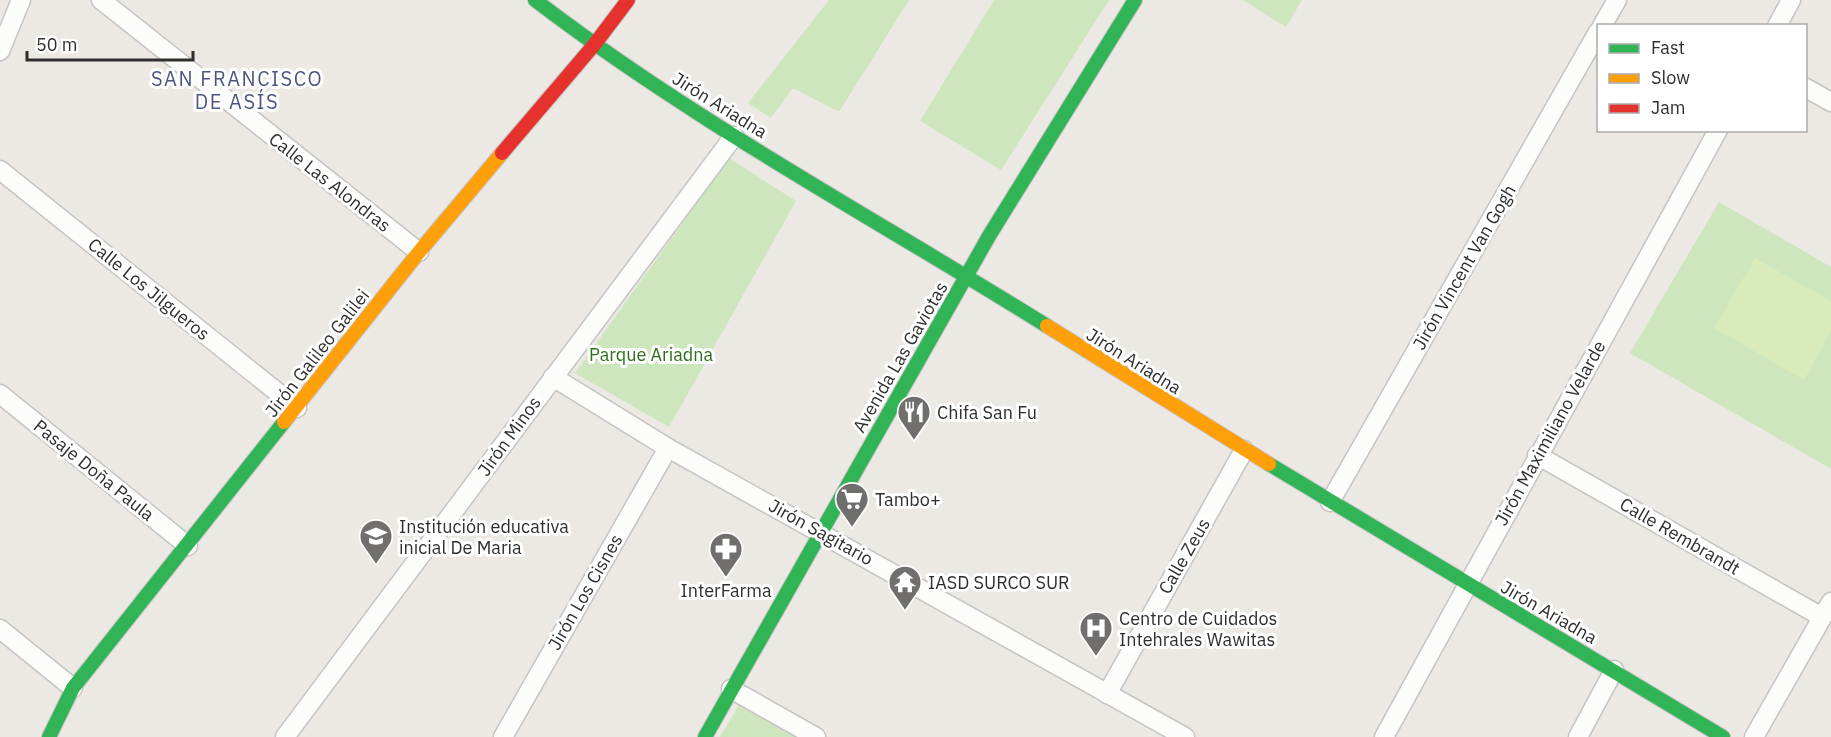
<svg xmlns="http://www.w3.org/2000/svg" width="1831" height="737" font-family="'IBM Plex Sans',sans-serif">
	<rect width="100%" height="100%" fill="#ece8e4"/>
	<g fill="#cee6be">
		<path d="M829,0h80l-70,112 -46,-24 -22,30 -23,-15z"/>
		<path d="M994,0h115l-108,170 -81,-49z"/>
		<path d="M1243,0h59l-16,27z"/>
		<path d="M729,158l67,43 -127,226 -94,-54z"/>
		<path d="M1719,202l112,65v202l-201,-116z"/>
		<path d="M740,703l61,34h-81z"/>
	</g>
	<path fill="#d9eabb" d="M1755,258l76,43v30l-27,49 -90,-52z"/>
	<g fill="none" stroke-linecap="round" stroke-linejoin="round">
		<g stroke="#c5c4c5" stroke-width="21">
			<g id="street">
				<path d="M101,0l318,252"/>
				<path d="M1602,26l15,-26"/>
				<path d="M1777,26l14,-26"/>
				<path d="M0,51l21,-51"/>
				<path d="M1806,88l25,14"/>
				<path d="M0,170l297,238"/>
				<path d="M553,377l115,71 517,289"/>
				<path d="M0,394l188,152"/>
				<path d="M1537,455l285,162"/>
				<path d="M1330,502l268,-470"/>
				<path d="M0,629l73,59"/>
				<path d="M731,689l85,48"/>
				<path d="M1107,694l137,-244"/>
				<path d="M285,737l449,-601"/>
				<path d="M503,737l165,-289"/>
				<path d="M1384,737l334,-607"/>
				<path d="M1578,737l36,-67"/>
				<path d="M1754,737l77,-135"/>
			</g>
		</g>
		<g stroke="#c5c4c5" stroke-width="16">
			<g id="fast">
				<path d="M535,0c161,123 341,219 512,326"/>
				<path d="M1269,464l454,273"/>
				<path d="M49,737l24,-49 211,-266"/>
				<path d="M705,737l284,-501 146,-236"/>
			</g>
		</g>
		<g stroke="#c5c4c5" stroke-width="16">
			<g id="slow">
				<path d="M1047,326l222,138"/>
				<path d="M284,422l135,-170 83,-99"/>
			</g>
		</g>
		<g stroke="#c5c4c5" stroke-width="16">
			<path id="jam" d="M502,153l92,-108 34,-45"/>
		</g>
		<use href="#street" stroke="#fcfcfb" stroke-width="18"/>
		<use href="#fast" stroke="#30b455" stroke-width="14"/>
		<use href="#slow" stroke="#ff9f0a" stroke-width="14"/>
		<use href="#jam" stroke="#e5322d" stroke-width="14"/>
	</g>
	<defs>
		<g id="restaurant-pin" transform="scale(1.725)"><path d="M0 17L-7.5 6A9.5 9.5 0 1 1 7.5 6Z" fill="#706f6e" stroke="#fff"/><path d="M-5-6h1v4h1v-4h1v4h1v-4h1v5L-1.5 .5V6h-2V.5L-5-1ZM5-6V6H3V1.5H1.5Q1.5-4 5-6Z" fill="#fff"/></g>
		<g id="supermarket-pin" transform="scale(1.725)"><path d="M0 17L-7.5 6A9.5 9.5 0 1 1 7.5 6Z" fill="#706f6e" stroke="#fff"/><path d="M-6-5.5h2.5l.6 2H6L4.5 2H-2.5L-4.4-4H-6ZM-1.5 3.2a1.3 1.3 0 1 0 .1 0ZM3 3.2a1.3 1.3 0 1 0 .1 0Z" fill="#fff"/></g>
		<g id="school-pin" transform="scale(1.725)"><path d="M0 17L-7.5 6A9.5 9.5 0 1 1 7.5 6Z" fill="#706f6e" stroke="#fff"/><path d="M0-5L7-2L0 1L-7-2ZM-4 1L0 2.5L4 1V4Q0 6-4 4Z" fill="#fff"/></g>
		<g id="pharmacy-pin" transform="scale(1.725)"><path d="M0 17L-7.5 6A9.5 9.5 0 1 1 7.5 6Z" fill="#706f6e" stroke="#fff"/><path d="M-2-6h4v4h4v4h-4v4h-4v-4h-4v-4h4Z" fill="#fff"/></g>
		<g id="temple-pin" transform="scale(1.725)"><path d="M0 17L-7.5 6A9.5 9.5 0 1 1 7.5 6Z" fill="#706f6e" stroke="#fff"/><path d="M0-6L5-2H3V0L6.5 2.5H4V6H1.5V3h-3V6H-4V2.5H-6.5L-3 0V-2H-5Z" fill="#fff"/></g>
		<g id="hospital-pin" transform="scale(1.725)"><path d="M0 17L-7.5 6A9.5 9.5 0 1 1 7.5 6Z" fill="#706f6e" stroke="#fff"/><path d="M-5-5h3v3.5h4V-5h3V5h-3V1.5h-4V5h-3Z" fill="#fff"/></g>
	</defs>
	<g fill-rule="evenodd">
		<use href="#restaurant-pin" x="914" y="412"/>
		<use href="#supermarket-pin" x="852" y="499"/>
		<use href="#school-pin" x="376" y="536"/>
		<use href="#pharmacy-pin" x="726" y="549"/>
		<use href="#temple-pin" x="905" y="582"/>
		<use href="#hospital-pin" x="1096" y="628"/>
	</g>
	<g text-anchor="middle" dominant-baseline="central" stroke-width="6" stroke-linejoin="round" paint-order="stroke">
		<g font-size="18" fill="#2e2e2e" stroke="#fff">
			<text transform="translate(720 105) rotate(32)">Jirón Ariadna</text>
			<text transform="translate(330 182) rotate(38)">Calle Las Alondras</text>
			<text transform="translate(1464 267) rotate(-60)">Jirón Vincent Van Gogh</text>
			<text transform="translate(149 289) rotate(39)">Calle Los Jilgueros</text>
			<text transform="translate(317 353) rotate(-52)">Jirón Galileo Galilei</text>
			<text transform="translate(900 357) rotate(-60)">Avenida Las Gaviotas</text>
			<text transform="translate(1134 361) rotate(32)">Jirón Ariadna</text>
			<text transform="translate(1550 433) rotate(-61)">Jirón Maximiliano Velarde</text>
			<text transform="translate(509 436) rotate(-54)">Jirón Minos</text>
			<text transform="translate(94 470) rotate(39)">Pasaje Doña Paula</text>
			<text transform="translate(821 532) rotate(29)">Jirón Sagitario</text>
			<text transform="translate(1680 536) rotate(30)">Calle Rembrandt</text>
			<text transform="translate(1184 556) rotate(-60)">Calle Zeus</text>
			<text transform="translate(585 592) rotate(-60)">Jirón Los Cisnes</text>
			<text transform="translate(1549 612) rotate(30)">Jirón Ariadna</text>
		</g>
		<g font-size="18" fill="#2c6e1b" stroke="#fff">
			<text x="651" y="354">Parque Ariadna</text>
		</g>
		<g font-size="18" fill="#2e2e2e" stroke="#fff" text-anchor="start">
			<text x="937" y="412">Chifa San Fu</text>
			<text x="875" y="499">Tambo+</text>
			<text x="399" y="526">Institución educativa<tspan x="399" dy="21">inicial De Maria</tspan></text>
			<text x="928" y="582">IASD SURCO SUR</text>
			<text x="726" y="590" text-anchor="middle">InterFarma</text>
			<text x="1119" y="618">Centro de Cuidados<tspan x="1119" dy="21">Intehrales Wawitas</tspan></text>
		</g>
		<g font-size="20" letter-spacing="1.5" fill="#4d5680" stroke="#fff">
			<text x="237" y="78">SAN FRANCISCO<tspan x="237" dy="23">DE ASÍS</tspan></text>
		</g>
	</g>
	<rect x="1597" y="24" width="210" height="108" fill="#ffffff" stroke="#ababab" stroke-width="1.5"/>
	<rect x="1609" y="44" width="30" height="9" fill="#30b455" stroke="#ababab" stroke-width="1.5"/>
	<text x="1651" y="54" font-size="18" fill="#2e2e2e">Fast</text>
	<rect x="1609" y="74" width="30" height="9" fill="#ff9f0a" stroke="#ababab" stroke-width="1.5"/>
	<text x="1651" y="84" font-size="18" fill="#2e2e2e">Slow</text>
	<rect x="1609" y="104" width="30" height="9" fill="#e5322d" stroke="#ababab" stroke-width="1.5"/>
	<text x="1651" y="114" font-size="18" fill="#2e2e2e">Jam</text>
	<path d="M27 51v9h166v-9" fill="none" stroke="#2e2e2e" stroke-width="3"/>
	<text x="36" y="51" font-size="18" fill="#2e2e2e" stroke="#ffffff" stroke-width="4.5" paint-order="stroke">50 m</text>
</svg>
